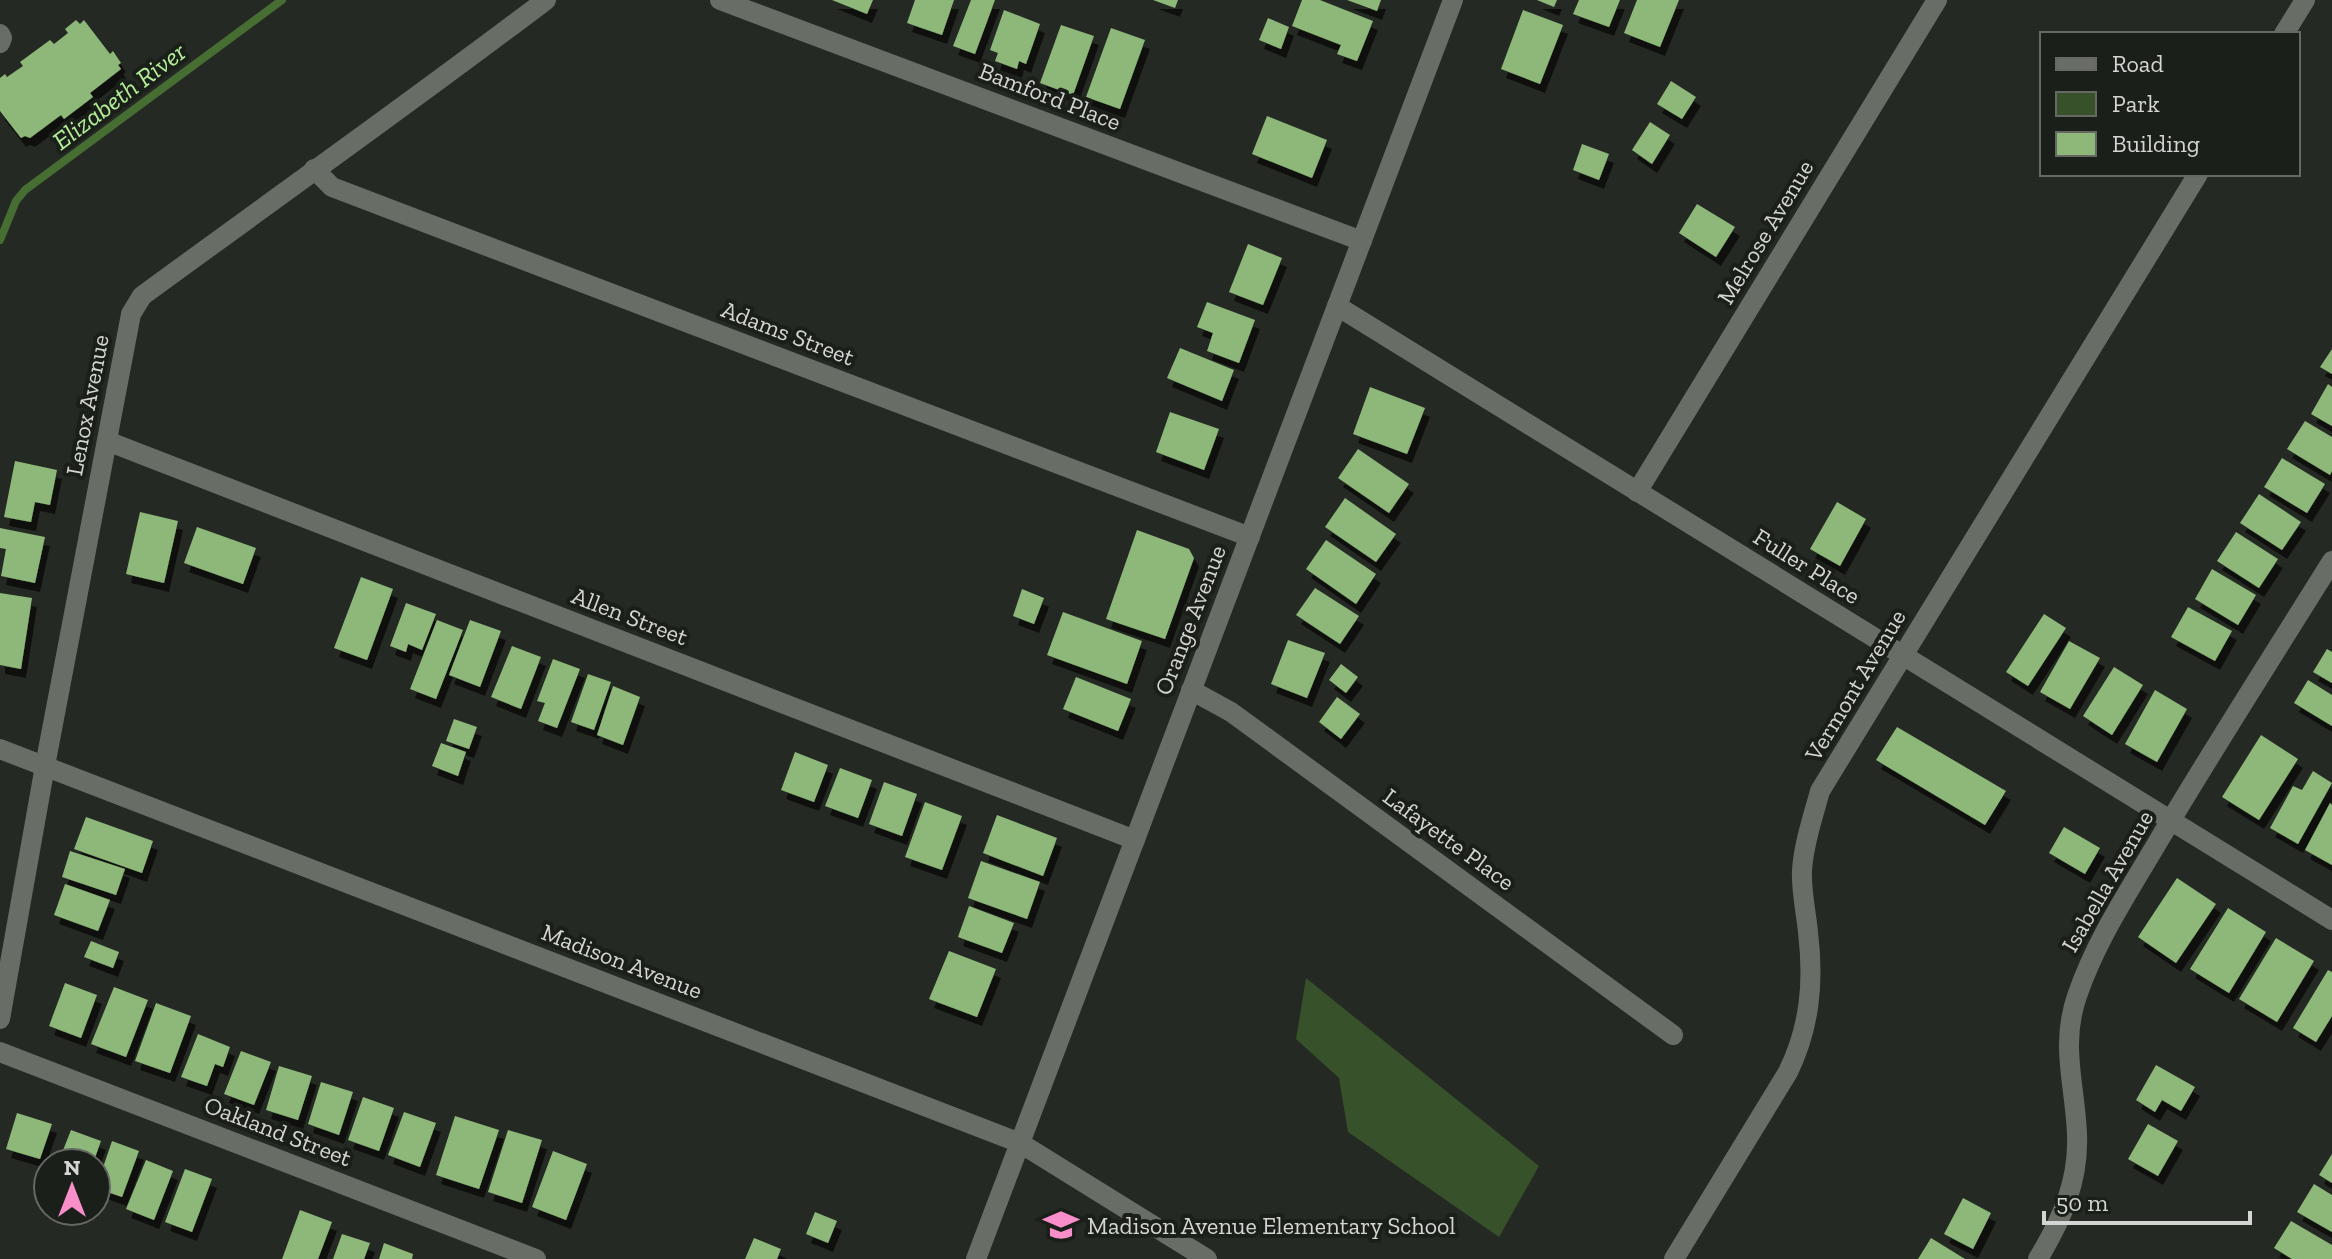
<svg xmlns="http://www.w3.org/2000/svg" width="2332" height="1259" font-family="'Zilla Slab',serif">
	<defs>
		<filter id="shadow"><feDropShadow dx="5" dy="9" stdDeviation="0" flood-color="#0009"/></filter>
	</defs>
	<rect width="100%" height="100%" fill="#252923"/>
	<path fill="#37512b" d="M1306,978l233,188 -40,71 -151,-105 -9,-54 -43,-39z"/>
	<g fill="none" stroke-linecap="round" stroke-linejoin="round">
		<path stroke="#466e32" stroke-width="8" d="M0,240l16,-39 9,-11 257,-190"/>
	</g>
	<g fill="#8db879" filter="url(#shadow)">
		<path d="M832,0h41l-6,14z"/>
		<path d="M915,0h39l-12,35 -35,-12z"/>
		<path d="M971,0h24l-20,54 -22,-8z"/>
		<path d="M1153,0h25l-3,8z"/>
		<path d="M1302,0h18l53,21 -16,40 -20,-7 4,-9 -49,-19z"/>
		<path d="M1347,0h34l-4,11z"/>
		<path d="M1537,0h20l-3,7z"/>
		<path d="M1579,0h41l-11,27 -36,-13z"/>
		<path d="M1637,0h42l-19,47 -36,-14z"/>
		<path d="M1004,10l36,14 -14,40 -7,-3 -2,8 -22,-8 3,-8 -8,-3z"/>
		<path d="M1523,10l40,15 -23,59 -39,-15z"/>
		<path d="M1268,18l21,9 -8,22 -22,-9z"/>
		<path d="M76,20l4,4 4,-4 26,34 3,-3 8,12 -3,2 3,4 -31,24 3,4 -29,22 -3,-4 -31,23 -5,-2 -4,2 -21,-27v-33l5,-4 2,3 16,-11 -3,-4 30,-22 4,4 14,-11 -3,-4z"/>
		<path d="M1061,25l33,11 -21,59 -33,-12z"/>
		<path d="M1111,28l34,12 -25,69 -34,-12z"/>
		<path d="M1671,81l25,16 -14,22 -25,-15z"/>
		<path d="M1267,116l60,24 -15,38 -60,-24z"/>
		<path d="M1650,122l20,13 -18,29 -20,-14z"/>
		<path d="M1582,144l27,10 -10,26 -26,-10z"/>
		<path d="M1697,204l38,23 -19,30 -37,-24z"/>
		<path d="M1248,244l34,14 -19,47 -34,-13z"/>
		<path d="M1207,302l48,18 -16,43 -32,-12 6,-18 -16,-6z"/>
		<path d="M1180,348l54,22 -12,31 -55,-23z"/>
		<path d="M2332,349v25l-12,-7z"/>
		<path d="M2328,384l4,3v39l-21,-12z"/>
		<path d="M1370,387l55,21 -18,46 -54,-20z"/>
		<path d="M1170,412l49,17 -15,41 -48,-18z"/>
		<path d="M2305,421l27,16v34l-2,4 -43,-26z"/>
		<path d="M1358,449l51,35 -20,29 -51,-35z"/>
		<path d="M2282,458l43,26 -18,29 -43,-26z"/>
		<path d="M15,461l42,9 -7,35 -15,-3 -4,20 -27,-5z"/>
		<path d="M2259,494l42,28 -19,28 -42,-27z"/>
		<path d="M1345,498l51,36 -20,28 -51,-35z"/>
		<path d="M1837,502l29,17 -26,47 -30,-17z"/>
		<path d="M140,512l38,9 -14,62 -38,-9z"/>
		<path d="M197,527l59,21 -13,36 -59,-21z"/>
		<path d="M0,528l45,9 -10,46 -34,-7 5,-27 -6,-1z"/>
		<path d="M1137,530l52,19 5,9 -29,81 -59,-20z"/>
		<path d="M2236,532l42,27 -19,29 -42,-27z"/>
		<path d="M1326,540l50,34 -20,30 -50,-35z"/>
		<path d="M2212,569l44,26 -18,30 -43,-26z"/>
		<path d="M361,577l32,12 -26,71 -33,-12z"/>
		<path d="M1315,588l44,28 -19,28 -44,-29z"/>
		<path d="M1022,589l22,9 -10,26 -21,-8z"/>
		<path d="M0,593l32,5 -11,71 -21,-4z"/>
		<path d="M406,603l30,11 -14,36 -14,-6 -2,8 -16,-6z"/>
		<path d="M2188,607l44,24 -17,30 -44,-24z"/>
		<path d="M1063,612l79,29 -15,43 -80,-29z"/>
		<path d="M2044,614l22,14 -38,58 -22,-14z"/>
		<path d="M437,620l26,10 -27,69 -26,-10z"/>
		<path d="M470,620l31,11 -21,56 -31,-12z"/>
		<path d="M1288,640l37,13 -18,45 -36,-14z"/>
		<path d="M2069,641l31,17 -30,51 -30,-17z"/>
		<path d="M512,646l29,11 -20,52 -30,-12z"/>
		<path d="M2327,649l5,3v31l-19,-11z"/>
		<path d="M553,659l27,10 -23,59 -19,-7 7,-18 -8,-2z"/>
		<path d="M1341,664l17,13 -12,16 -17,-13z"/>
		<path d="M2114,667l29,18 -31,50 -29,-19z"/>
		<path d="M588,674l23,8 -17,48 -23,-8z"/>
		<path d="M1076,677l55,22 -13,32 -55,-22z"/>
		<path d="M2308,680l24,15v31l-38,-23z"/>
		<path d="M613,686l27,11 -17,48 -26,-10z"/>
		<path d="M2155,690l32,19 -30,53 -32,-18z"/>
		<path d="M1337,697l23,17 -19,25 -22,-17z"/>
		<path d="M454,719l23,8 -8,22 -23,-8z"/>
		<path d="M1897,727l109,64 -21,34 -109,-65z"/>
		<path d="M2261,735l37,24 -39,61 -37,-23z"/>
		<path d="M441,743l25,9 -8,24 -26,-10z"/>
		<path d="M795,752l33,13 -14,37 -33,-12z"/>
		<path d="M840,768l32,12 -14,38 -33,-12z"/>
		<path d="M2313,771l19,12 -34,61 -28,-16 23,-42 9,4z"/>
		<path d="M884,782l33,12 -15,42 -33,-12z"/>
		<path d="M925,802l37,14 -20,54 -37,-13z"/>
		<path d="M2330,803l2,2v60l-27,-15z"/>
		<path d="M997,815l60,23 -14,38 -60,-23z"/>
		<path d="M86,817l67,24 -11,32 -68,-24z"/>
		<path d="M2064,827l36,21 -15,26 -36,-21z"/>
		<path d="M70,851l55,18 -9,26 -54,-18z"/>
		<path d="M981,861l59,21 -13,37 -59,-21z"/>
		<path d="M2177,878l39,26 -40,59 -38,-26z"/>
		<path d="M65,884l45,16 -12,31 -44,-16z"/>
		<path d="M969,906l45,17 -12,30 -44,-16z"/>
		<path d="M2228,908l38,24 -37,61 -39,-24z"/>
		<path d="M2276,938l38,23 -37,61 -38,-23z"/>
		<path d="M91,941l28,11 -6,16 -29,-11z"/>
		<path d="M949,951l47,18 -19,48 -48,-18z"/>
		<path d="M2328,970l4,2v44l-16,26 -23,-14z"/>
		<path d="M65,983l32,12 -16,43 -32,-12z"/>
		<path d="M114,987l34,13 -22,57 -35,-13z"/>
		<path d="M156,1003l35,13 -21,57 -35,-12z"/>
		<path d="M198,1034l32,13 -7,20 -8,-3 -8,22 -26,-9z"/>
		<path d="M241,1051l30,11 -17,43 -30,-11z"/>
		<path d="M2156,1065l39,22 -14,24 -19,-11 -7,12 -19,-12z"/>
		<path d="M279,1066l33,10 -14,44 -32,-10z"/>
		<path d="M321,1082l32,10 -14,43 -31,-11z"/>
		<path d="M363,1097l31,11 -15,43 -31,-11z"/>
		<path d="M404,1112l32,11 -16,44 -32,-12z"/>
		<path d="M17,1113l35,11 -12,35 -34,-10z"/>
		<path d="M455,1116l44,14 -20,59 -43,-14z"/>
		<path d="M2148,1124l30,17 -20,35 -30,-17z"/>
		<path d="M71,1130l30,11 -8,22h-35z"/>
		<path d="M508,1130l34,10 -20,63 -34,-11z"/>
		<path d="M112,1141l27,10 -17,46 -26,-9z"/>
		<path d="M553,1151l34,13 -21,56 -34,-13z"/>
		<path d="M2332,1154v29l-13,-8z"/>
		<path d="M146,1160l27,11 -19,49 -28,-11z"/>
		<path d="M185,1169l27,10 -20,53 -27,-10z"/>
		<path d="M2314,1184l18,11v37l-35,-20z"/>
		<path d="M1963,1198l28,15 -18,36 -29,-15z"/>
		<path d="M300,1210l32,12 -14,37h-36z"/>
		<path d="M815,1212l22,9 -9,22 -22,-9z"/>
		<path d="M2291,1221l41,24v14h-40l-18,-11z"/>
		<path d="M342,1234l28,9 -6,16h-31z"/>
		<path d="M754,1238l27,11 -4,10h-32z"/>
		<path d="M1931,1238l34,21h-47z"/>
		<path d="M384,1243l29,11 -1,5h-33z"/>
	</g>
	<g fill="none" stroke-linecap="round" stroke-linejoin="round">
		<g stroke="#686d66" stroke-width="20">
			<path d="M720,0l642,241"/>
			<path d="M0,34l2,4 -2,5"/>
			<path d="M2284,34l21,-34"/>
			<path d="M314,169l18,18 918,350"/>
			<path d="M1337,306l995,614"/>
			<path d="M107,441l1028,399"/>
			<path d="M1637,492l300,-492"/>
			<path d="M1191,690l40,22 442,323"/>
			<path d="M0,1019l45,-253 86,-452 11,-18c135,-99 271,-195 404,-296"/>
			<path d="M0,1052l536,207"/>
			<path d="M1674,1259l114,-187c22,-45 26,-90 20,-140 -2,-21 -7,-41 -6,-62 2,-27 11,-53 18,-79l378,-617"/>
			<path d="M2038,1259c24,-40 41,-78 39,-125 -2,-50 -17,-89 0,-138 19,-56 52,-105 82,-156 56,-94 115,-186 173,-279"/>
		</g>
		<g stroke="#686d66" stroke-width="20">
			<path d="M0,749l1020,394 187,116"/>
			<path d="M976,1259l477,-1259"/>
		</g>
	</g>
	<defs>
		<g id="school-bare" transform="scale(2.76)"><path d="M0-5L7-2L0 1L-7-2ZM-4 1L0 2.5L4 1V4Q0 6-4 4Z" fill="#f98fca" stroke="#1b1f19" stroke-width="2.5" paint-order="stroke"/></g>
	</defs>
	<g fill-rule="evenodd">
		<use href="#school-bare" x="1061" y="1225"/>
	</g>
	<g text-anchor="middle" dominant-baseline="central" stroke-width="8" stroke-linejoin="round" paint-order="stroke">
		<g font-size="24" fill="#d4d6d3" stroke="#1b1f19">
			<text transform="translate(1050 96) rotate(21)">Bamford Place</text>
			<text transform="translate(1765 232) rotate(-59)">Melrose Avenue</text>
			<text transform="translate(788 333) rotate(21)">Adams Street</text>
			<text transform="translate(87 405) rotate(-79)">Lenox Avenue</text>
			<text transform="translate(1807 566) rotate(32)">Fuller Place</text>
			<text transform="translate(630 616) rotate(21)">Allen Street</text>
			<text transform="translate(1190 620) rotate(-69)">Orange Avenue</text>
			<text transform="translate(1855 685) rotate(-59)">Vermont Avenue</text>
			<text transform="translate(1449 839) rotate(36)">Lafayette Place</text>
			<text transform="translate(2107 881) rotate(-60)">Isabella Avenue</text>
			<text transform="translate(622 961) rotate(21)">Madison Avenue</text>
			<text transform="translate(278 1131) rotate(21)">Oakland Street</text>
		</g>
		<g font-size="24" fill="#d4d6d3" stroke="#1b1f19" text-anchor="start">
			<text x="1087" y="1225">Madison Avenue Elementary School</text>
		</g>
		<g font-size="26" font-style="italic" fill="#b3ef98" stroke="#1b1f19">
			<text transform="translate(119 96) rotate(-37)">Elizabeth River</text>
		</g>
	</g>
	<rect x="2040" y="32" width="260" height="144" fill="#1b1f19" stroke="#656863" stroke-width="2"/>
	<rect x="2056" y="58" width="40" height="12" fill="#686d66" stroke="#656863" stroke-width="2"/>
	<text x="2112" y="72" font-size="24" fill="#d4d6d3">Road</text>
	<rect x="2056" y="92" width="40" height="24" fill="#37512b" stroke="#656863" stroke-width="2"/>
	<text x="2112" y="112" font-size="24" fill="#d4d6d3">Park</text>
	<rect x="2056" y="132" width="40" height="24" fill="#8db879" stroke="#656863" stroke-width="2"/>
	<text x="2112" y="152" font-size="24" fill="#d4d6d3">Building</text>
	<g transform="translate(72 1187)"><circle r="38" fill="#1b1f19" stroke="#656863" stroke-width="2"/>
	<path d="M0-6L14 30L0 20L-14 30Z" fill="#f98fca"/>
	<text y="-12" font-size="22" font-weight="bold" text-anchor="middle" fill="#d4d6d3">N</text>
	</g>
	<path d="M2044 1211v12h206v-12" fill="none" stroke="#d4d6d3" stroke-width="4"/>
	<text x="2056" y="1211" font-size="24" fill="#d4d6d3" stroke="#1b1f19" stroke-width="6" paint-order="stroke">50 m</text>
</svg>
